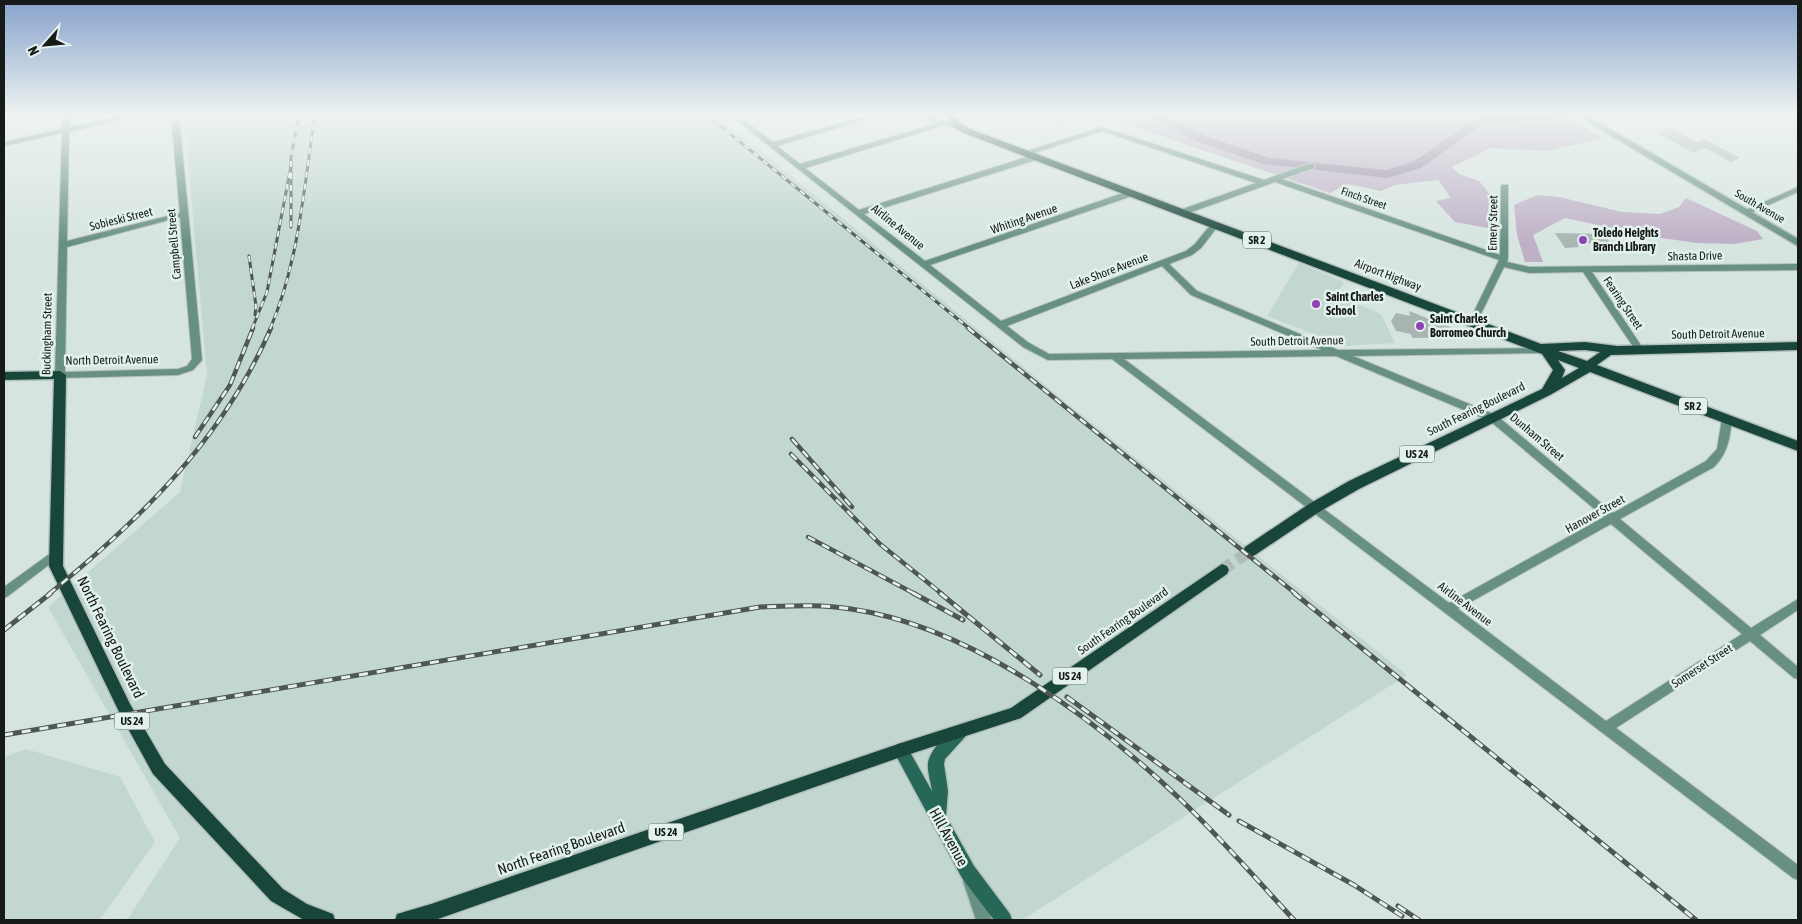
<svg xmlns="http://www.w3.org/2000/svg" width="1802" height="924" font-family="'Asap Condensed',sans-serif">
	<rect width="100%" height="100%" fill="#d6e4df"/>
	<g fill="#c2d7d0">
		<path d="M184,115h533l350,288 340,272 -385,245h-895l53,-82 -132,-231 132,-115 27,-117z"/>
		<path d="M1299,263l45,19 -8,13 45,19 14,29 -50,3 -78,-30z"/>
		<path d="M26,749l94,28 35,65 -55,78h-96v-163z"/>
	</g>
	<g fill="#beb0c6">
		<path d="M1107,115h458l38,23 -56,13 -56,-3 -39,19 7,7 20,7 13,16 -4,31 -33,-6 -19,-21 15,-3 -13,-18 -43,5 -14,6 -34,-7 -17,9 -219,-74z"/>
		<path d="M1537,195l22,2 63,15 38,2 19,-7 7,-9 71,33 6,8 -28,5 -38,-1 -42,-6 -90,-19 -32,17 10,27h-18l-8,-27 -3,-30z"/>
	</g>
	<g fill="none" stroke-linecap="round" stroke-linejoin="round">
		<path fill="#9786a1" fill-rule="evenodd" d="M1148,115h14l42,20 65,23 117,12 27,-8 66,-45 25,-2h78l-6,3 -90,4 -65,46 -34,10 -124,-14 -67,-23z"/>
	</g>
	<g fill="#a8b5b1">
		<path d="M1047,115h35l1,1 -26,8z"/>
		<path d="M1670,128l28,14 6,-3 36,19 -9,4 -26,-14 -12,5 -35,-20z"/>
		<path d="M1555,233l49,1 6,8 -33,2 2,3 -14,1z"/>
		<path d="M1409,311l66,26 -63,1 -1,-4 -15,-3 -5,-10 5,-8 14,3z"/>
	</g>
	<g fill="none" stroke-linecap="round" stroke-linejoin="round">
		<path stroke="#b0bcb8" stroke-width="12" stroke-dasharray="12 6" stroke-linecap="butt" d="M1222,570l28,-19"/>
		<g stroke="#b3c0bc" stroke-width="2">
			<g id="minor">
				<path d="M63,115h7l-1,12 56,-12h12l-68,17 -2,109 113,-28 -9,-98h8l23,245 -9,10 -15,5 -118,3 -5,-3 7,-242 -58,13v-4l58,-13zM180,217l12,142 -5,7 -9,3 -113,3 2,-125z"/>
				<path d="M730,115h7l36,27 97,-27h10l-103,31 23,18 138,-41 -19,-6v-2h9l41,13v4h-3l-21,-7 -140,43 54,42 174,-55h6v4l-175,55 61,47 204,-70h6v4l-205,70 71,56 185,-70 9,-7 17,-21 3,-1 4,3 -18,23 -9,7 -23,9 28,27 141,59 210,-2 2,2 -2,2 -3,1 -192,3 143,59 117,98 93,-52 11,-12 5,-30 2,-3h6l2,3c-2,19 -4,34 -18,48l-94,52 131,109 47,-29v11l-38,25 38,32v12l-4,-1 -44,-37 -134,87 182,137v15l-5,-2 -681,-519 -64,1 -25,-13zM1162,266l29,29 131,55 -273,4 -20,-11 -22,-17zM1336,356l154,65 114,96 -155,86 -325,-244zM1611,524l131,110 -136,87 -148,-112z"/>
				<path d="M1102,127l162,53 44,-16h6v4l-32,11 218,76 1,-68 1,-2h6v74l-1,3 22,5 269,-3v6l-206,2 50,75 2,2 -2,2h-6l-53,-79 -54,1 -25,-6 -27,55 -4,3 -4,-3 30,-62 -224,-78 -89,32h-6v-4l76,-27 -154,-52 -74,24h-6l-1,-2z"/>
				<path d="M1798,187v5l-50,22h-3l-4,-2z"/>
				<path d="M55,550l4,1 1,3 -1,3 -51,39 -4,2v-11z"/>
			</g>
		</g>
		<g stroke="#b3c0bc" stroke-width="3">
			<g id="tertiary">
				<path d="M1576,115h10l212,124v7z"/>
				<path d="M971,873l6,2 15,45h-16l-13,-39 2,-6z"/>
			</g>
		</g>
		<g stroke="#b3c0bc" stroke-width="3">
			<path id="secondary" d="M960,725l5,2 3,5 -3,5 -20,22 -1,5 4,27 -2,25 28,50 36,48 2,6h-18l-32,-42 -69,-128 3,-5 5,-2 5,2 26,46c-1,-8 -5,-19 -4,-28 2,-13 20,-33 32,-38z"/>
		</g>
		<g stroke="#b3c0bc" stroke-width="3">
			<g id="primary">
				<path d="M947,115h8l5,8 10,6 571,215 44,-2 32,4 181,-4v8l-187,5 -14,10 201,76v10l-208,-79 -40,23 -191,94 -40,23 -64,43 -5,2 -5,-2 -2,-4 2,-4 64,-43 40,-23 193,-92 11,-19 -11,-16 -578,-221 -10,-6zM1585,350l15,2 -13,9 -29,-10zM1558,360l21,8 -17,10 3,-8z"/>
				<path d="M60,371l6,4 -3,191 67,138 35,60 118,125 24,15 26,10 2,6h-31l-33,-19 -118,-127 -33,-60 -71,-148 5,-187 -50,1v-8z"/>
				<path d="M1222,564l5,2 2,4 -2,4 -206,144 -120,39 -466,163h-40l2,-6 34,-10 470,-161 110,-35z"/>
			</g>
		</g>
		<use href="#minor" fill="#688f83" fill-rule="evenodd"/>
		<use href="#tertiary" fill="#688f83" fill-rule="evenodd"/>
		<use href="#secondary" fill="#276758" fill-rule="evenodd"/>
		<use href="#primary" fill="#19463b" fill-rule="evenodd"/>
		<g stroke="#4f5754" stroke-width="3">
			<g id="rail-far2">
				<path d="M707,115l263,214"/>
				<path d="M291,227v-70l8,-42"/>
				<path d="M249,256l7,50 -1,9"/>
				<path d="M252,329l15,-37 24,-126"/>
				<path d="M270,329c29,-67 34,-143 45,-214"/>
			</g>
		</g>
		<g stroke="#4f5754" stroke-width="4.5">
			<g id="rail-far1">
				<path d="M968,328l328,266"/>
				<path d="M195,437l35,-52 23,-57"/>
				<path d="M792,439l60,68"/>
				<path d="M791,454l89,90 62,50"/>
				<path d="M808,537l107,57"/>
				<path d="M49,594c93,-76 173,-154 222,-266"/>
			</g>
		</g>
		<g stroke="#4f5754" stroke-width="5">
			<g id="rail">
				<path d="M913,593l50,27"/>
				<path d="M940,593l100,82"/>
				<path d="M1294,593l402,327"/>
				<path d="M4,630l47,-37"/>
				<path d="M1067,697l162,118"/>
				<path d="M4,735l756,-128c30,-1 60,-3 91,2 118,17 244,109 329,190 40,38 76,80 114,121"/>
				<path d="M1239,821l115,64 48,31"/>
				<path d="M1398,906l21,14"/>
			</g>
		</g>
		<use href="#rail-far2" stroke="#e3f1ed" stroke-width="2" stroke-dasharray="6" stroke-linecap="butt"/>
		<use href="#rail-far1" stroke="#e3f1ed" stroke-width="2.5" stroke-dasharray="8" stroke-linecap="butt"/>
		<use href="#rail" stroke="#e3f1ed" stroke-width="3" stroke-dasharray="9" stroke-linecap="butt"/>
	</g>
	<linearGradient id="sky" x2="0" y2="1"><stop stop-color="#87a2cc"/><stop offset="0.47" stop-color="#edf3f1"/><stop offset="1" stop-color="#edf3f1" stop-opacity="0"/></linearGradient>
	<rect width="1802" height="244" fill="url(#sky)"/>
	<g fill="#8f43b5" stroke="#e3f1ed" stroke-width="2">
		<circle cx="1583" cy="240" r="5"/>
		<circle cx="1316" cy="304" r="5"/>
		<circle cx="1420" cy="326" r="5"/>
	</g>
	<g text-anchor="middle" dominant-baseline="central" stroke-width="5" stroke-linejoin="round" paint-order="stroke">
		<g font-size="11" fill="#161b1a" stroke="#e3f1ed">
			<text transform="translate(1364 198) rotate(19)">Finch Street</text>
			<text transform="translate(1760 206) rotate(30)">South Avenue</text>
		</g>
		<g fill="#e3f1ed" stroke="#545b59" stroke-width="1">
			<rect x="1243" y="231.5" width="28" height="17" rx="4"/>
			<rect x="1679" y="397.5" width="28" height="17" rx="4"/>
			<rect x="1399.5" y="445.5" width="35" height="17" rx="4"/>
			<rect x="1052.5" y="667.5" width="35" height="17" rx="4"/>
			<rect x="114.5" y="712.5" width="35" height="17" rx="4"/>
			<rect x="648.5" y="823.5" width="35" height="17" rx="4"/>
		</g>
		<g font-size="11" font-weight="bold" fill="#161b1a">
			<text x="1257" y="240">SR 2</text>
			<text x="1693" y="406">SR 2</text>
			<text x="1417" y="454">US 24</text>
			<text x="1070" y="676">US 24</text>
			<text x="132" y="721">US 24</text>
			<text x="666" y="832">US 24</text>
		</g>
		<g font-size="12" fill="#161b1a" stroke="#e3f1ed">
			<text transform="translate(121 219) rotate(-14)">Sobieski Street</text>
			<text transform="translate(1024 219) rotate(-19)">Whiting Avenue</text>
			<text transform="translate(1493 223) rotate(-89)">Emery Street</text>
			<text transform="translate(898 227) rotate(39)">Airline Avenue</text>
			<text transform="translate(174 244) rotate(-95)">Campbell Street</text>
			<text transform="translate(1695 256) rotate(-1)">Shasta Drive</text>
			<text transform="translate(1109 271) rotate(-21)">Lake Shore Avenue</text>
			<text transform="translate(1388 275) rotate(21)">Airport Highway</text>
			<text transform="translate(1623 303) rotate(56)">Fearing Street</text>
			<text transform="translate(47 334) rotate(-89)">Buckingham Street</text>
			<text transform="translate(1718 334) rotate(-1)">South Detroit Avenue</text>
			<text transform="translate(1297 341) rotate(-1)">South Detroit Avenue</text>
			<text transform="translate(112 360) rotate(-1)">North Detroit Avenue</text>
			<text transform="translate(1476 409) rotate(-26)">South Fearing Boulevard</text>
			<text transform="translate(1537 437) rotate(40)">Dunham Street</text>
			<text transform="translate(1595 514) rotate(-29)">Hanover Street</text>
			<text transform="translate(1465 604) rotate(37)">Airline Avenue</text>
			<text transform="translate(1123 621) rotate(-35)">South Fearing Boulevard</text>
			<text transform="translate(1702 666) rotate(-33)">Somerset Street</text>
		</g>
		<g font-size="12" font-weight="bold" fill="#161b1a" stroke="#e3f1ed" text-anchor="start">
			<text x="1593" y="233">Toledo Heights<tspan x="1593" dy="14">Branch Library</tspan></text>
			<text x="1326" y="297">Saint Charles<tspan x="1326" dy="14">School</tspan></text>
			<text x="1430" y="319">Saint Charles<tspan x="1430" dy="14">Borromeo Church</tspan></text>
		</g>
		<g font-size="15" fill="#161b1a" stroke="#e3f1ed">
			<text transform="translate(111 637) rotate(64)">North Fearing Boulevard</text>
			<text transform="translate(949 837) rotate(61)">Hill Avenue</text>
			<text transform="translate(561 848) rotate(-19)">North Fearing Boulevard</text>
		</g>
	</g>
	<rect width="1802" height="924" fill="none" stroke="#161b1a" stroke-width="10"/>
	<g transform="translate(45 45) rotate(243)" stroke="#e3f1ed" stroke-width="4" paint-order="stroke">
	<path d="M0-4L9 19L0 12L-9 19Z" fill="#161b1a"/>
	<text y="-8" font-size="14" font-weight="bold" text-anchor="middle" fill="#161b1a">N</text>
	</g>
</svg>
